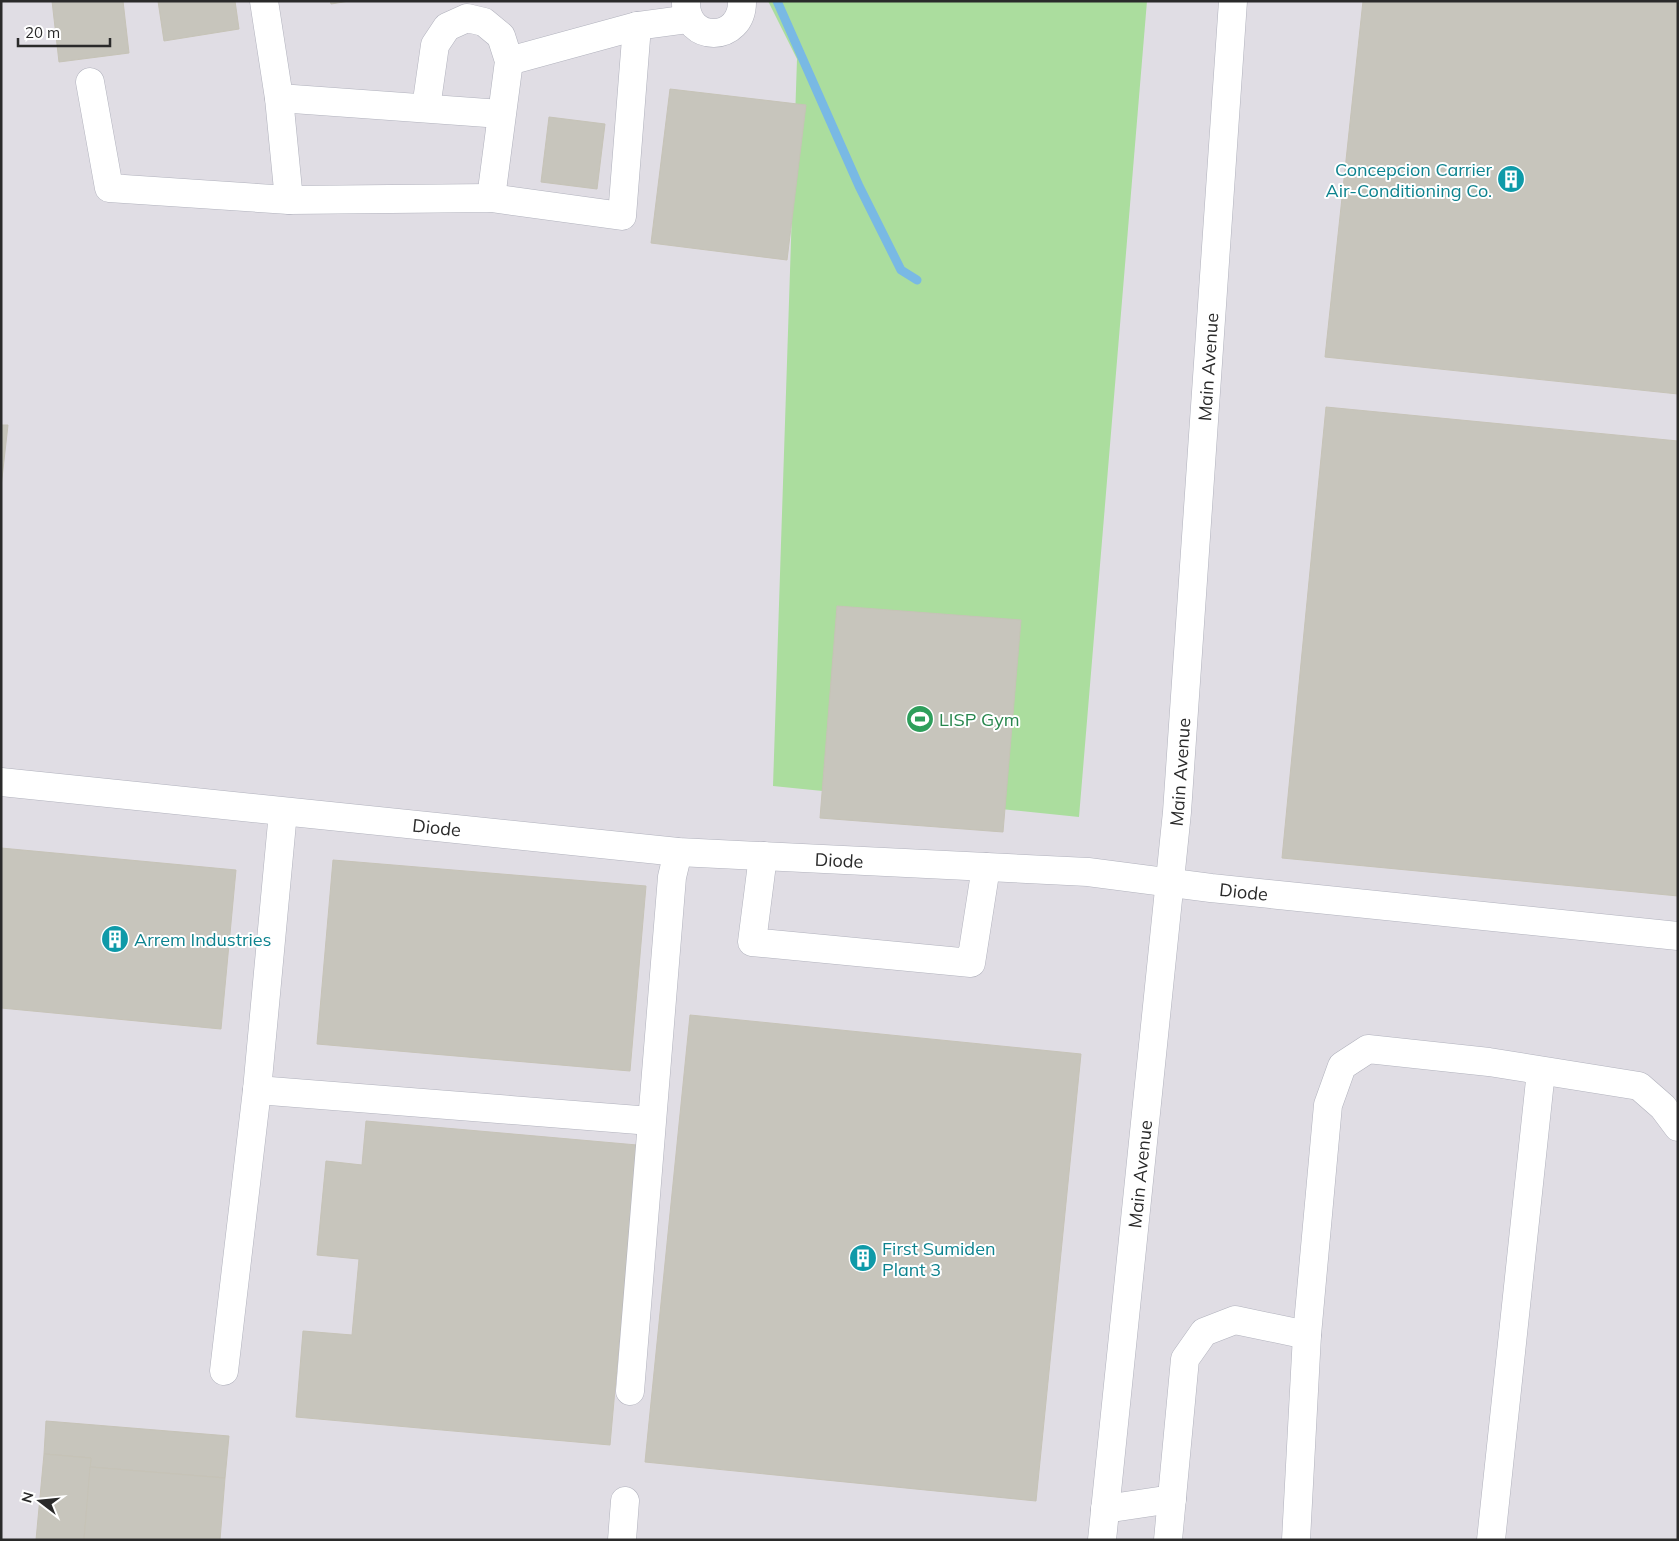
<svg xmlns="http://www.w3.org/2000/svg" width="1679" height="1541" font-family="Mulish,sans-serif">
	<rect width="100%" height="100%" fill="#ebe7dd"/>
	<rect fill="#e0dde4" x="1" y="1" width="1677" height="1539"/>
	<path fill="#abdd9e" d="M768,1h379l-68,816 -306,-31 24,-727z"/>
	<g fill="none" stroke-linecap="round" stroke-linejoin="round">
		<path stroke="#79b9e4" stroke-width="9" d="M777,1l82,185 42,84 16,10"/>
	</g>
	<g fill="#c7c5bc" stroke="#c6c3b7">
		<path d="M52,1h71l6,52 -70,9z"/>
		<path d="M158,1h77l4,28 -75,12z"/>
		<path d="M330,1h19l-18,3z"/>
		<path d="M1363,1h315v393l-353,-37z"/>
		<path d="M670,89l136,16 -19,155 -136,-17z"/>
		<path d="M549,117l56,7 -8,65 -56,-7z"/>
		<path d="M1326,407l352,34v455l-396,-38z"/>
		<path d="M1,425h7l-7,62z"/>
		<path d="M837,606l184,14 -18,212 -183,-14z"/>
		<path d="M1,848l235,22 -15,159 -220,-21z"/>
		<path d="M333,860l313,26 -16,185 -313,-27z"/>
		<path d="M690,1015l391,39 -45,447 -391,-39z"/>
		<path d="M366,1121l271,24 -27,300 -314,-28 7,-86 49,4 7,-76 -42,-4 9,-94 36,4z"/>
		<path d="M46,1421l183,15 -4,42 -135,-11 1,-9 -47,-4z"/>
		<path d="M44,1454l47,4 -7,82h-48z"/>
		<path d="M90,1467l135,11 -5,62h-136z"/>
	</g>
	<g fill="none" stroke-linecap="round" stroke-linejoin="round">
		<g stroke="#b1b2bd" stroke-width="29">
			<g id="minor">
				<path d="M264,1l15,97 10,102"/>
				<path d="M686,2c-1,42 57,41 56,-1"/>
				<path d="M509,61l128,-35 52,-7"/>
				<path d="M90,82l19,106 180,12 202,-2 131,18 15,-190"/>
				<path d="M279,98l222,16"/>
				<path d="M426,108l9,-63 12,-18 20,-9 17,4 17,14 8,25 -18,137"/>
				<path id="s1" d="M1,782l677,70 410,20 123,16 467,48"/>
				<path d="M763,856l-11,86 219,21 15,-96"/>
				<path d="M257,1090l394,31"/>
				<path d="M224,1371l33,-281 26,-278"/>
				<path d="M630,1391l42,-514 6,-25"/>
				<path d="M1105,1509l67,-10"/>
				<path d="M622,1540l3,-39"/>
				<path id="s2" d="M1102,1540l75,-728 56,-811"/>
				<path d="M1168,1540l17,-181 19,-27 31,-12 72,15"/>
				<path d="M1296,1540l11,-205 21,-230 14,-39 26,-17 121,13 150,24 24,21 15,20"/>
				<path d="M1491,1540l50,-469"/>
			</g>
		</g>
		<use href="#minor" stroke="#fff" stroke-width="28"/>
	</g>
	<defs>
		<g id="building-disc" transform="scale(1.4375)"><circle r="9.5" fill="#0f9aa8" stroke="#fff"/><path d="M-4-6H4V6H1V3H-1V6H-4ZM-2.5-4.3h1.7v1.8h-1.7ZM.8-4.3h1.7v1.8H.8ZM-2.5-1h1.7V.8h-1.7ZM.8-1h1.7V.8H.8Z" fill="#fff"/></g>
		<g id="stadium-disc" transform="scale(1.4375)"><circle r="9.5" fill="#2e9e5b" stroke="#fff"/><path d="M0-5a6.5 5 0 1 0 0 10a6.5 5 0 1 0 0-10ZM-3.5-1.8h7v3.6h-7Z" fill="#fff"/></g>
	</defs>
	<g fill-rule="evenodd">
		<use href="#building-disc" x="1511" y="179"/>
		<use href="#stadium-disc" x="920" y="719"/>
		<use href="#building-disc" x="115" y="939"/>
		<use href="#building-disc" x="863" y="1258"/>
	</g>
	<g text-anchor="middle" dominant-baseline="central" stroke-width="4" stroke-linejoin="round" paint-order="stroke">
		<g font-size="18" fill="#0d838f" stroke="#fff" text-anchor="start">
			<text x="1492" y="169" text-anchor="end">Concepcion Carrier<tspan x="1492" dy="21">Air-Conditioning Co.</tspan></text>
			<text x="134" y="939">Arrem Industries</text>
			<text x="882" y="1248">First Sumiden<tspan x="882" dy="21">Plant 3</tspan></text>
		</g>
		<g font-size="18" fill="#2a2a2a" stroke="#fff">
			<text stroke="none"><textPath href="#s2" startOffset="1178">Main Avenue</textPath></text>
			<text stroke="none"><textPath href="#s2" startOffset="772">Main Avenue</textPath></text>
			<text stroke="none"><textPath href="#s1" startOffset="438">Diode</textPath></text>
			<text stroke="none"><textPath href="#s1" startOffset="842">Diode</textPath></text>
			<text stroke="none"><textPath href="#s1" startOffset="1248">Diode</textPath></text>
			<text stroke="none"><textPath href="#s2" startOffset="368">Main Avenue</textPath></text>
		</g>
		<g font-size="18" fill="#27864d" stroke="#fff" text-anchor="start">
			<text x="939" y="719">LISP Gym</text>
		</g>
	</g>
	<rect width="1679" height="1541" fill="none" stroke="#2a2a2a" stroke-width="5"/>
	<g transform="translate(40 1501) rotate(286)" stroke="#ffffff" stroke-width="4" paint-order="stroke">
	<path d="M0-4L9 19L0 12L-9 19Z" fill="#2a2a2a"/>
	<text y="-8" font-size="14" font-weight="bold" text-anchor="middle" fill="#2a2a2a">N</text>
	</g>
	<path d="M18 38v8h92v-8" fill="none" stroke="#2a2a2a" stroke-width="2.5"/>
	<text x="25" y="38" font-size="15" fill="#2a2a2a" stroke="#ffffff" stroke-width="4" paint-order="stroke">20 m</text>
</svg>
